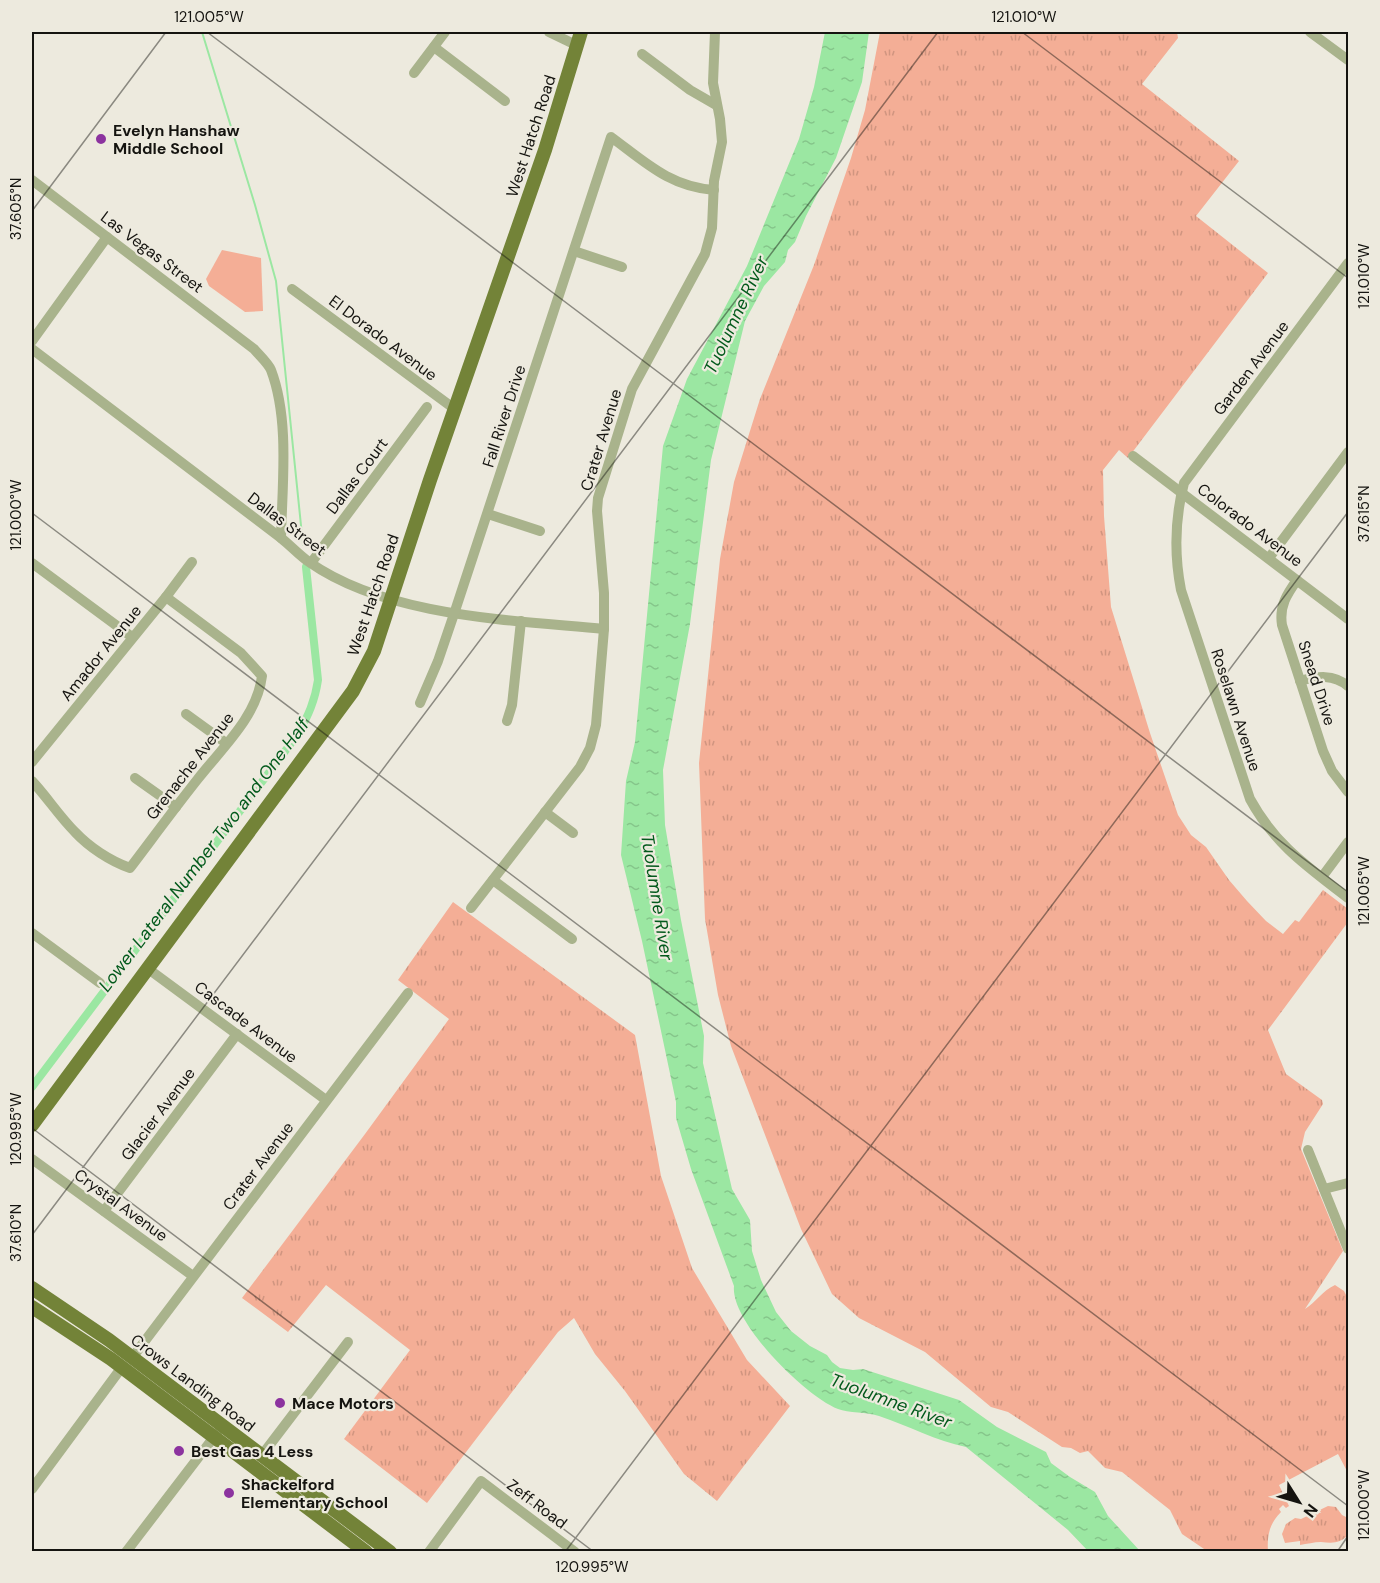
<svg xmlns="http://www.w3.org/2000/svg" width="1380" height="1583" font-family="'DM Sans',sans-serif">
	<defs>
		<pattern id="grass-tufts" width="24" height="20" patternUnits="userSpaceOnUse" patternTransform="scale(1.5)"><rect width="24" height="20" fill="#f4ae96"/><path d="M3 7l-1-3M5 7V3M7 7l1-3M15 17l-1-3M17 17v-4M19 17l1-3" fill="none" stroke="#d09580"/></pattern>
		<pattern id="water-ripples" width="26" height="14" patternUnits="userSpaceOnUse" patternTransform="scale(1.5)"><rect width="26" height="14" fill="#9be7a2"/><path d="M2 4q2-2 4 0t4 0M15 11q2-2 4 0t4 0" fill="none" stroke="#85c58a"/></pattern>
	</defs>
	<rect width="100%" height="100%" fill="#edeade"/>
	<g fill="url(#grass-tufts)">
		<path d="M880,32h297l1,6 -36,46 97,77 -43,55 72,57 -140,185 -9,-8 -16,20 1,46 7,91 39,126 28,82 13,20 15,12 23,33 18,21 19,20 17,13 12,-14 4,2 24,-32 25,19v13l-80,108 18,44 36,26 1,4 -18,28 -4,17 42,102 -38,58c11,-7 17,-18 30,-24l9,6 4,8v174l-10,-19 -59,31 10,21 -3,2 -3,-3 -4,4 2,3c-12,12 -14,24 -13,39h-61l-25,-17 -12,-24 -48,-38 -17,-4 -17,-17 -8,2 -9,-5 -9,-1 -54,-35 -17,-5 -66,-55 -66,-34 -27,-24 -31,-65 -70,-183 -13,-51 -13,-76 -6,-156 21,-204 14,-77 26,-83 54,-134 37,-107 14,-48z"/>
		<path d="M453,902l182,133 26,141 31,92 55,92 43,46 -73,95 -33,-27 -59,-83 -30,-37 -21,-36 -16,14 -131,171 -83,-64 66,-89 -84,-65 -38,47 -46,-34 123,-164 84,-115 -51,-39z"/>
		<path d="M1328,1506l8,1 6,8 6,3v17c-8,9 -16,8 -27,7 -7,0 -14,2 -21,3v-4l-15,2 -3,-9 4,-10 9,-6 6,1z"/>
	</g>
	<path fill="#f4ae96" d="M222,250l39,8 2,53 -18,1 -36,-26 -3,-7z"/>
	<path fill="url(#water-ripples)" d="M825,32h44l-7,50 -26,76 -30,58 -11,26 -7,8 -3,12 -21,24 -19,35 -34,139 -21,164 -27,146 2,55 16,95 23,116 -1,27 29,126 18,31 2,31 9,29 15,32 15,19 19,15 17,9 5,7 8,6 13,2 10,-1 96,31 38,27 49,25 5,11 19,14 25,15 13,24 32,35h-52l-20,-21 -102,-83c-30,-6 -57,-21 -87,-31 -12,-4 -31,-3 -41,-7 -32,-12 -108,-87 -104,-123l-43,-117 -15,-51v-16l-34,-161 -21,-86 5,-74 9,-39 28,-296 24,-67 60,-113 52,-127 15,-52z"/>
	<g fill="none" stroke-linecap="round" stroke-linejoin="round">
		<path stroke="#9be7a2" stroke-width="2" d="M202,32l53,173 21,76 27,264"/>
		<path stroke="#9be7a2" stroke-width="8" d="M32,1087l266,-353c10,-18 17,-33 20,-54l-12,-113"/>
		<g stroke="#a9b38c" stroke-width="10">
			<path d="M549,32l27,13"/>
			<path d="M1310,32l38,28"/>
			<path d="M434,47l71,54"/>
			<path d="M642,54l48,36 26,15"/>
			<path d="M414,73l31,-41"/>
			<path d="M32,180l222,169c5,6 14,14 17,21 19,50 11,116 10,168"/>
			<path d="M574,251l48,16"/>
			<path d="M1348,263l-164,220c-9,35 -10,71 -3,107l69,209c25,46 58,68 98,99"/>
			<path d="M292,289l164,121"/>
			<path d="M32,341l75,-104"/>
			<path d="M32,349l249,189c10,8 18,17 28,24 78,55 203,58 295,67"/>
			<path d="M1133,456l215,163"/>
			<path d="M488,514l52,17"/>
			<path d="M1269,558l79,-106"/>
			<path d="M32,563l100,74"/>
			<path d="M311,563l116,-156"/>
			<path d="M1297,580c-10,14 -18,26 -15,45l41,126 9,20 16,21"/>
			<path d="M1300,681c18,-5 33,-7 48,5"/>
			<path d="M420,703l18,-42 16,-47 157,-477c34,25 59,50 103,53"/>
			<path d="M186,714l40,29"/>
			<path d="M507,721l5,-16 9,-84"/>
			<path d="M32,762l134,-165 26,-35"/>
			<path d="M135,778l41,29"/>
			<path d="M32,781c15,16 27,35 43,51 14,15 35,29 55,36 22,-29 44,-59 67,-88 24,-31 60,-63 65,-104l-21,-23 -75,-56"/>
			<path d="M545,812l28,21"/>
			<path d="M1322,877l26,-35"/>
			<path d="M493,880l79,59"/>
			<path d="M471,908l109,-141 10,-19 6,-23 8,-96v-36l-7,-82 1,-13 34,-109 73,-135 7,-26 2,-47 8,-39 -2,-23 -7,-36 2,-51"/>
			<path d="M32,933l68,50"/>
			<path d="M147,968l179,132"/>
			<path d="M1308,1150l40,99"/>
			<path d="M32,1159l161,117"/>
			<path d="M1324,1189l24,-6"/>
			<path d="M104,1211l133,-177"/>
			<path d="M132,1358l276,-365"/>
			<path d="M262,1455l86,-113"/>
			<path d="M32,1489l90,-122"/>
			<path d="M126,1552l91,-119"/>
			<path d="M429,1552l52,-71 94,71"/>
		</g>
		<g stroke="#738338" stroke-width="14">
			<path d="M32,1125l321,-434 21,-40 56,-171 115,-330 36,-118"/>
			<path d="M32,1288l77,52 281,212"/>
			<path d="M32,1307l79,52 255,193"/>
		</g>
	</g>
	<path fill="none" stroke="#151410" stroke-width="1.5" stroke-opacity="0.45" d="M207,32l1141,860M1022,32l326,246M32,211l134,-179M32,513l1316,993M32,1128l562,424M32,1235l906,-1203M565,1552l783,-1040M1337,1552l11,-16"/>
	<g fill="#8c339f" stroke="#edeade" stroke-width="2">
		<circle cx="101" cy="139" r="6"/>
		<circle cx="280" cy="1403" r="6"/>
		<circle cx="179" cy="1451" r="6"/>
		<circle cx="229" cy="1493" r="6"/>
	</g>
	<g text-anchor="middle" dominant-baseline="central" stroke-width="4.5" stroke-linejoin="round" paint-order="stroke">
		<g font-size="16" font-weight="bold" fill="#151410" stroke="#edeade" text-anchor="start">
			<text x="113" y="130">Evelyn Hanshaw<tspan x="113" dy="18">Middle School</tspan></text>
			<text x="292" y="1403">Mace Motors</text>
			<text x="191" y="1451">Best Gas 4 Less</text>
			<text x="241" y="1484">Shackelford<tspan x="241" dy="18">Elementary School</tspan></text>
		</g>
		<g font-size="16" fill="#151410" stroke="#edeade">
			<text transform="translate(531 136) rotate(-72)">West Hatch Road</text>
			<text transform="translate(152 252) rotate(37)">Las Vegas Street</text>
			<text transform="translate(383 338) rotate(37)">El Dorado Avenue</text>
			<text transform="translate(1251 368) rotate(-53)">Garden Avenue</text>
			<text transform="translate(504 416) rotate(-72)">Fall River Drive</text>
			<text transform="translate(601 440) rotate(-73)">Crater Avenue</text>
			<text transform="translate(357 476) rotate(-53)">Dallas Court</text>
			<text transform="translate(287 524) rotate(37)">Dallas Street</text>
			<text transform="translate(1250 525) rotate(37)">Colorado Avenue</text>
			<text transform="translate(373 595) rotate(-71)">West Hatch Road</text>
			<text transform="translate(101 653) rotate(-51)">Amador Avenue</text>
			<text transform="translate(1317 683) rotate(72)">Snead Drive</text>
			<text transform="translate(1236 710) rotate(72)">Roselawn Avenue</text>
			<text transform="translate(190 766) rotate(-52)">Grenache Avenue</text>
			<text transform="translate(246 1022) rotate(37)">Cascade Avenue</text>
			<text transform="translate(158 1114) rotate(-53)">Glacier Avenue</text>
			<text transform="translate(258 1166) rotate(-53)">Crater Avenue</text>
			<text transform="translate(121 1205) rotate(36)">Crystal Avenue</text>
			<text transform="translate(193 1383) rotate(37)">Crows Landing Road</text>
			<text transform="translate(537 1504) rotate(37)">Zeff Road</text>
		</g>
		<g font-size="18" font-style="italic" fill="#035a1c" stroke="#edeade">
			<text transform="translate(736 315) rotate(-65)">Tuolumne River</text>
			<text transform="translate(204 855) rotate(-53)">Lower Lateral Number Two and One Half</text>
			<text transform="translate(657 897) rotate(81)">Tuolumne River</text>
			<text transform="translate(891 1401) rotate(20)">Tuolumne River</text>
		</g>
	</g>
	<rect width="1380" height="1583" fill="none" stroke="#edeade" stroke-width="66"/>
	<g transform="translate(1299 1502) rotate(127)" stroke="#edeade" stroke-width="4.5" paint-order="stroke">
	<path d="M0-4.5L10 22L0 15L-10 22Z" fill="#151410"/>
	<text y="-9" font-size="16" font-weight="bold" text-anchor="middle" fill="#151410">N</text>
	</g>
	<rect x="33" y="33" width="1314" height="1517" fill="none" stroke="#151410" stroke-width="2"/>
	<g font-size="15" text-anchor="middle" fill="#151410">
		<text x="209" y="22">121.005°W</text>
		<text x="1024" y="22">121.010°W</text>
		<text transform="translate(16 209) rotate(-90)" y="5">37.605°N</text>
		<text transform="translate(1364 276) rotate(-90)" y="5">121.010°W</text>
		<text transform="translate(1364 514) rotate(-90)" y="5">37.615°N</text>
		<text transform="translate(16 515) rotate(-90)" y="5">121.000°W</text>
		<text transform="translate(1364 891) rotate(-90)" y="5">121.005°W</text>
		<text transform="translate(16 1129) rotate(-90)" y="5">120.995°W</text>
		<text transform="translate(16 1233) rotate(-90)" y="5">37.610°N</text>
		<text transform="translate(1364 1505) rotate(-90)" y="5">121.000°W</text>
		<text x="592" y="1572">120.995°W</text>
	</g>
</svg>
